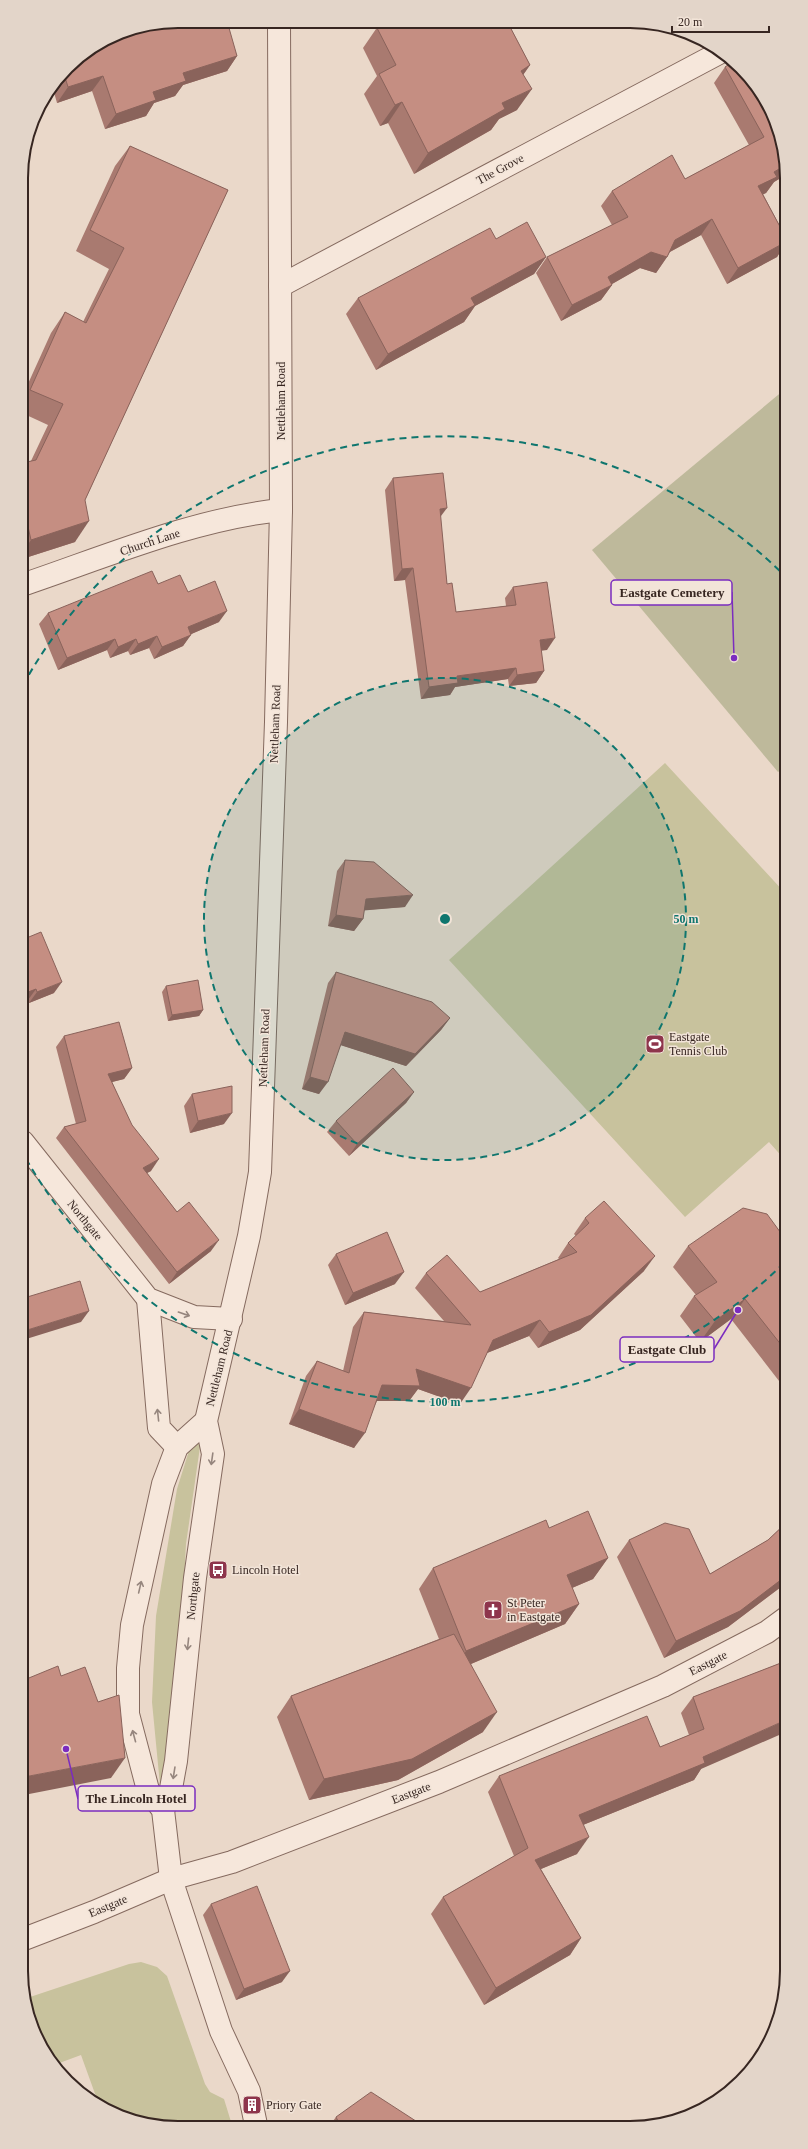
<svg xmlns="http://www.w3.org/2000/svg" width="808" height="2149" font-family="'Times New Roman',serif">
	<rect width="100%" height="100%" fill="#ead8c9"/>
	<g fill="#c8c29d">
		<path d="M665,763l120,130v267l-16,-18 -84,75 -236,-257z"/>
		<path d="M201,1440l-15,104 -3,57 -19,182 -4,2 -8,-83 4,-86 21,-127 15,-48z"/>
		<path d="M141,1962l16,5 10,9 38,108 5,8 14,7 8,26h-84l-39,-13 -13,-9 2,-1 -17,-47 -27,10 -12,-16 -18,-50 105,-35z"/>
	</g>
	<path fill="#beb99b" d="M784,390l1,377 -7,5 -186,-222z"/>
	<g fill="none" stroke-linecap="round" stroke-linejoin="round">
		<g stroke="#856a5f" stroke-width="24">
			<g id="minor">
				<path d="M280,286l441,-234"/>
				<path d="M22,585c83,-28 172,-66 259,-75"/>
				<path d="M24,1939l70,-27 77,-33 50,152 28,60 7,34"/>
			</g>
		</g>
		<g stroke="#856a5f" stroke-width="24">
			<g id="tertiary">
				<path d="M23,1142l125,157 46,18 37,2"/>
				<path d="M148,1299l11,129 18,19"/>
				<path d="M206,1421l-29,26 -14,37 -31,141 -4,43v46l20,76 15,20 8,69 61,-17 207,-80 224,-96 104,-54 19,-14"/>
				<path d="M163,1810l7,-16 6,-33 19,-183 18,-124 -7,-33 43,-185 11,-64 16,-450 5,-212 -2,-488"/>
			</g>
		</g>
		<use href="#minor" stroke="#f6e7db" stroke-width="22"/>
		<use href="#tertiary" stroke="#f6e7db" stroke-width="22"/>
	</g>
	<g fill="#a97a70">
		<path d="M376,22l132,1 22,42 -7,10 -6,35 -18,9 -8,11 -77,44 -26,-51 -8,3 -16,-32 13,-18 -14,-28 13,-19 -2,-4z"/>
		<path d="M167,24l70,32 -10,15 -44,14 -8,11 -21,7 -8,13 -41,13 -13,-38 -35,12 -4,-14 21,-29z"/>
		<path d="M725,67l59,80v29l-10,6 -8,11 -3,1 21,40v12l-7,11 -50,27 -26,-49 -31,17 -3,5 -11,16 -16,-5 -28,16v1l-11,15 -40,21 -25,-48 11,-16 65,-32 -11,-19 11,-15 73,-12 64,-34 -35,-62z"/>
		<path d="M130,146l98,44 -143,310 -10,42 -53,17v-96l9,-2 17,-36 -26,-12v-16l29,-64 14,-21 18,10 26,-53 -33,-18 39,-85z"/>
		<path d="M496,239l50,18 -12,17 -59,32 -11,16 -88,48 -30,-56 12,-16z"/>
		<path d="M393,478l47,39 7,67 9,28 50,-6 -1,-8 8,-11 34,63h-6l3,21 -8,12 -27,3 -1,-7 -53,8 -5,8 -29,4 -16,-119 -11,1 -9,-91z"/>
		<path d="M158,584l30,8 31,30 -28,12 -8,12 -29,13 -5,-11 -19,7 -2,-4 -18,7 -3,-8 -49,20 -19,-46 9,-11z"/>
		<path d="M345,860l60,47 -41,3 -1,9 -9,12 -26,-5 9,-55z"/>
		<path d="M24,939l30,54 -25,10 -1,-3z"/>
		<path d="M336,972l114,46 -9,12 -35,36 -65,-21 -22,49 -17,-5 26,-106z"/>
		<path d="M166,986l37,24 -4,6 -31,5 -6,-29z"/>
		<path d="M64,1036l68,32 -8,11 -12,3 39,89 -4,2 30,39 34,39 -42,33 -113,-146 8,-11 12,-3 -20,-77z"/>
		<path d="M414,1092l-8,11 -57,53 -22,-24 9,-11z"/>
		<path d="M192,1094l32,30 -34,9 -6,-27z"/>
		<path d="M585,1218l59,53 -64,59 -42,18 -9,-12 -42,17 -27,51 -42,-15 -9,12h-32l-23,47 -65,-24 17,-48 11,-15 26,10 10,-44 11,-15 80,9 -29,-33 11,-15 54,19 79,-33 -1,-1 10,-15 8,-7 -2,-2z"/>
		<path d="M786,1240v150l-55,-71 -31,23 -20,-26 14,-20 2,-1 -23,-28 15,-21z"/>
		<path d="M336,1254l59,30 -50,21 -17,-40z"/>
		<path d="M786,1523v60l-58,44 -64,31 -47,-101 12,-17 81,34 58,-34z"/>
		<path d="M549,1528l59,30 -15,21 -21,9 7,16 -14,20 -94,40 12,68 -85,48 -89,20 -32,-83 14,-21 148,-57 -20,-50 14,-21z"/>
		<path d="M786,1661l-85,108 -7,11 -111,45 -6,29 -36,15 40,69 -11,17 -86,50 -53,-91 12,-17 71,-41 -26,-64 11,-16 161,-29 29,-12 -8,-22 12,-16z"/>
		<path d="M211,1904l71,78 -46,18 -33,-85z"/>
		<path d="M336,2117l86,8h-92z"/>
	</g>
	<g fill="#8a635b">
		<path d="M237,56l-10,15 -44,14 -8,11 -21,7 -8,13 -41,13 11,-15 67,-41z"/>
		<path d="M530,65l-14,20 5,-14z"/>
		<path d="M103,76l-11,15 -35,12 11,-16z"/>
		<path d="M532,89l-15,21 -18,9 -8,11 -77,44 14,-21 74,-50z"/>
		<path d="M402,102l-14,21 -8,3 15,-21z"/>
		<path d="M784,166v10l-10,6 -8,11 -19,9 11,-16 16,-14z"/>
		<path d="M712,219l-11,16 -37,20 11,-15z"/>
		<path d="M784,243v3l-7,11 -50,27 11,-16z"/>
		<path d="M651,252l16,5 -11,16 -16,-5 -42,24 14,-7 -11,15 -40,21 11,-16 36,-28z"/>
		<path d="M546,257l-12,17 -59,32 -11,16 -88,48 12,-16 83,-56z"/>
		<path d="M447,508l-9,12 2,-11z"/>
		<path d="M89,521l-14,21 -53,17v-6l9,-13z"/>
		<path d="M413,568l-8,12 -11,1 8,-12z"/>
		<path d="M227,611l-8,11 -39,17 8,-12z"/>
		<path d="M191,635l-8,11 -29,13 8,-12z"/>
		<path d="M157,636l-8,12 -19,7 8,-11z"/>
		<path d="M555,638l-8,12 -15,2 8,-12z"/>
		<path d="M115,639l-8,11 -49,20 9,-12z"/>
		<path d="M136,639l-8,12 -18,7 8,-11z"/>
		<path d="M516,668l-8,11 -53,8 -5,8 -29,4 8,-12 28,-11z"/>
		<path d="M544,671l-8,12 -27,3 8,-11z"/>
		<path d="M413,895l-8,12 -47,4 8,-12z"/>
		<path d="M336,915l27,4 -9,12 -26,-5z"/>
		<path d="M62,982l-8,11 -25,10 8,-11z"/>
		<path d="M36,989l-8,11 -5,2v-8z"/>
		<path d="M203,1010l-4,6 -31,5 4,-6z"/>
		<path d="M450,1018l-9,12 -35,36 -69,-22 8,-12z"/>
		<path d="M132,1068l-8,11 -24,6 8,-11z"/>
		<path d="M310,1077l18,5 -9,12 -17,-5z"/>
		<path d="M414,1092l-8,11 -57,53 8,-12z"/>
		<path d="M232,1113l-8,11 -34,9 8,-12z"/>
		<path d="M159,1159l-8,12 -16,8 8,-11z"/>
		<path d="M219,1240l-8,11 -42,33 8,-12z"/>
		<path d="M655,1256l-11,15 -64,59 -42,18 11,-16z"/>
		<path d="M404,1272l-9,12 -50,21 8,-12z"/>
		<path d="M745,1299l-14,20 -31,23 15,-21z"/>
		<path d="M89,1311l-8,11 -58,18 1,-9z"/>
		<path d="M540,1320l-11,16 -47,19 11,-15z"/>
		<path d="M416,1369l55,19 -11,16 -42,-15 -9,12h-37l10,-16z"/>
		<path d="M299,1409l66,24 -11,15 -65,-24z"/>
		<path d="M608,1558l-15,21 -40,17 14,-21z"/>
		<path d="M786,1576v7l-1,1 -57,43 -64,31 12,-17z"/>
		<path d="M579,1604l-14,20 -113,48 14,-21z"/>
		<path d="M497,1712l-14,20 -85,48 -89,20 15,-21z"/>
		<path d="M786,1720v12l-85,37 -7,11 -126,51 11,-16 124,-58z"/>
		<path d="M125,1758l-14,20 -87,17v-18z"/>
		<path d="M589,1837l-12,17 -53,22 11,-16z"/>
		<path d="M581,1938l-11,17 -86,50 12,-17z"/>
		<path d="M290,1971l-8,11 -46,18 8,-11z"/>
	</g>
	<g fill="#c58e82" stroke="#8a635b">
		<path d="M178,21h49l10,35 -54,17 3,8 -33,11 3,8 -40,14 -13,-38 -35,11 -4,-13 10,-14 44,-27 49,-10v1z"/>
		<path d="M389,22l119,1 22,42 -9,6 11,18 -30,14 3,6 -77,44 -26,-51 -7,3 -16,-31 17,-9 -19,-37z"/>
		<path d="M731,63l23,23 17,23 13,38v19l-10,6 3,5 -19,9 26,48v9l-46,25 -26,-49 -37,21 -8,17 -16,-5 -43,25 4,8 -40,20 -25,-48 81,-40 -16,-26 60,-36 13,24 79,-42 -39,-70z"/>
		<path d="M130,146l98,44 -143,310 4,21 -58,19 -9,-40v-37l14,-3 27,-56 -33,-14 35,-78 21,11 38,-75 -34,-18z"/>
		<path d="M527,222l19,35 -75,41 4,7 -87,49 -30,-56 132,-70 6,11z"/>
		<path d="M443,473l4,35 -7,1 7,75 5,-1 4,29 60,-7 -3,-18 34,-5 8,56 -15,2 4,31 -27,4 -1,-7 -59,8 1,7 -29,4 -16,-119 -11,1 -9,-91z"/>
		<path d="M152,571l6,13 22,-9 8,17 27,-11 12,30 -39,16 3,8 -29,12 -5,-11 -19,8 -2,-5 -18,8 -3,-8 -48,19 -19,-45z"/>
		<path d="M345,860l29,2 39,33 -47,4 -3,20 -27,-4z"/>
		<path d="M41,932l21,50 -25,10 -1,-3 -13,5 -1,-59 2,4z"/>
		<path d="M336,972l96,30 18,16 -35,36 -70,-22 -17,50 -18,-5z"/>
		<path d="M198,980l5,30 -31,5 -6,-29z"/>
		<path d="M119,1022l13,46 -24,6 24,51 27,34 -16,9 34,44 12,-10 30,38 -42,32 -113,-145 22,-6 -22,-85z"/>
		<path d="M393,1068l21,24 -57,52 -21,-23z"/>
		<path d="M232,1086v27l-34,8 -6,-27z"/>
		<path d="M604,1201l51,55 -64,59 -42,17 -9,-12 -47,20 -22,48 -55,-19 4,17 -38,-1 -17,48 -66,-24 18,-48 32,12 15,-61 107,13 -45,-52 21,-18 33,37 97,-40 -9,-9 21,-20 -4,-5z"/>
		<path d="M743,1208l24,6 19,26v111l-41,-52 -30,22 -21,-25 23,-14 -29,-36z"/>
		<path d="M387,1232l17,40 -51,21 -17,-39z"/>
		<path d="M80,1281l9,30 -65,20 -1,-38 1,5z"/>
		<path d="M588,1511l20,47 -41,17 12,29 -113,47 -33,-83 113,-48 3,8z"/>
		<path d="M665,1523l24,6 21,45 58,-34 18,-17v53l-46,35 -64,30 -47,-101z"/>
		<path d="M454,1634l43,78 -85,47 -88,20 -33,-83z"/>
		<path d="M786,1661v59l-83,37 2,6 -126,52 10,22 -54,23 46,78 -85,50 -53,-91 85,-49 -29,-72 148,-60 13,31 44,-18 -11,-32z"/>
		<path d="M58,1666l3,10 24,-9 13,35 21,-7 6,63 -101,19v-97z"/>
		<path d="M257,1886l33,85 -46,18 -33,-85z"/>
		<path d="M371,2092l51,33h-82l-4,-8z"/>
	</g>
	<defs><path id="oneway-shaft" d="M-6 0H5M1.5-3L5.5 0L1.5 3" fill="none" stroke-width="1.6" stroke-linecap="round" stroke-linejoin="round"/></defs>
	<g stroke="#96867e">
		<use href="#oneway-shaft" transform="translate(184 1314) rotate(19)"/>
		<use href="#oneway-shaft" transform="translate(158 1415) rotate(-96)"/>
		<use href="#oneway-shaft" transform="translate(212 1459) rotate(98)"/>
		<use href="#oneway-shaft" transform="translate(140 1587) rotate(-77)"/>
		<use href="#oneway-shaft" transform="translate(188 1644) rotate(96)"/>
		<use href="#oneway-shaft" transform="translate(134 1736) rotate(-105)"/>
		<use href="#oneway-shaft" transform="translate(174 1773) rotate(99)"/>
	</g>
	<circle cx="445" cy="919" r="241" fill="#0f766e" fill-opacity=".12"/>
	<g fill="none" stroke="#0f766e" stroke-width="2" stroke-dasharray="7 5">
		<circle cx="445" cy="919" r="241"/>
		<path d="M784 1263A483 483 0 0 1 25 1157M23 685A483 483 0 0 1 784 575"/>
	</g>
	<defs>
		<g id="stadium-square" transform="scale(1)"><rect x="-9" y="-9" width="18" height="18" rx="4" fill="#8e354c" stroke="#f2e4d8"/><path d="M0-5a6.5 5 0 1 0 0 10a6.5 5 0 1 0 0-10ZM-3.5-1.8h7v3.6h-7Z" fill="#fff"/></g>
		<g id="bus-square" transform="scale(1)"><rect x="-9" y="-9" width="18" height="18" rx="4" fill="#8e354c" stroke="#f2e4d8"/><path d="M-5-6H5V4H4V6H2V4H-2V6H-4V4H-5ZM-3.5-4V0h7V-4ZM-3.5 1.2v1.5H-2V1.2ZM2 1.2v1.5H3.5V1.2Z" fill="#fff"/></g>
		<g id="church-square" transform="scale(1)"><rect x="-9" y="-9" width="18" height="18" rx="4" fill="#8e354c" stroke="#f2e4d8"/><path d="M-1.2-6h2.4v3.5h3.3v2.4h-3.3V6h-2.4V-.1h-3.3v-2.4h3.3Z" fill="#fff"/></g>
		<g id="building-square" transform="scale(1)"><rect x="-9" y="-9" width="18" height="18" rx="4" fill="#8e354c" stroke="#f2e4d8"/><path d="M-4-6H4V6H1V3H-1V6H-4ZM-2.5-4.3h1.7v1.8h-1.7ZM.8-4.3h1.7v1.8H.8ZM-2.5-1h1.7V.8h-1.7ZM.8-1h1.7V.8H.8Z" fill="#fff"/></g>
	</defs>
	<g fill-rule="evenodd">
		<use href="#stadium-square" x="655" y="1044"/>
		<use href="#bus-square" x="218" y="1570"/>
		<use href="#church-square" x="493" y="1610"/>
		<use href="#building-square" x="252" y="2105"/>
	</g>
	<g text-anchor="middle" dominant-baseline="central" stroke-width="3" stroke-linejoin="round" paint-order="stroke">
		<g font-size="12" fill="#372621" stroke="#f2e4d8">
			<text transform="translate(500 169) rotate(-28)">The Grove</text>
			<text transform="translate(281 401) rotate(-90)">Nettleham Road</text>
			<text transform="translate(150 542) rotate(-18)">Church Lane</text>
			<text transform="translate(275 724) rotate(-88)">Nettleham Road</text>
			<text transform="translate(264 1048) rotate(-88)">Nettleham Road</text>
			<text transform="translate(85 1220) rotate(51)">Northgate</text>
			<text transform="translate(219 1368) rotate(-76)">Nettleham Road</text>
			<text transform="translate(193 1596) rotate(-84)">Northgate</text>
			<text transform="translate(708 1663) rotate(-27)">Eastgate</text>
			<text transform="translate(411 1793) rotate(-21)">Eastgate</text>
			<text transform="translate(108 1906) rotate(-23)">Eastgate</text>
		</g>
		<g font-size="12" fill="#372621" stroke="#f2e4d8" text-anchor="start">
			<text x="669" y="1037">Eastgate<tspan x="669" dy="14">Tennis Club</tspan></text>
			<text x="232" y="1570">Lincoln Hotel</text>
			<text x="507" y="1603">St Peter<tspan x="507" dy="14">in Eastgate</tspan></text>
			<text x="266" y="2105">Priory Gate</text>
		</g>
	</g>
	<path d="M0 0H808V2149H0ZM178 28H630A150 150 0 0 1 780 178V1971A150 150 0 0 1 630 2121H178A150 150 0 0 1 28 1971V178A150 150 0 0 1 178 28Z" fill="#e3d5c9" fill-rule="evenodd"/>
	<path fill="none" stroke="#372621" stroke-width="2" d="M178 28H630A150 150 0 0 1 780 178V1971A150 150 0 0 1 630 2121H178A150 150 0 0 1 28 1971V178A150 150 0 0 1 178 28Z"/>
	<circle cx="445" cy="919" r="6" fill="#0f766e" stroke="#f2e4d8" stroke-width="2"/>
	<g font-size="12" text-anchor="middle" font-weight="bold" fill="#0f766e" stroke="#f2e4d8" stroke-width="3" stroke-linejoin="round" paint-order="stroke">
		<text x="686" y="923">50 m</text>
		<text x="445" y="1406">100 m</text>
	</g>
	<path fill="none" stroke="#7b2cbf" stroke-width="1.5" d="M734 658L732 592M738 1310L714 1349M66 1749L78 1799"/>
	<g fill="#7b2cbf" stroke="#f2e4d8" stroke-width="1.5">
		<circle cx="734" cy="658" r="4"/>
		<circle cx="738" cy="1310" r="4"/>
		<circle cx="66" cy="1749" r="4"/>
	</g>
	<g fill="#f2e4d8" stroke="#7b2cbf" stroke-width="1.5">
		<rect x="611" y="580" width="121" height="25" rx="4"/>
		<rect x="620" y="1337" width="94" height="25" rx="4"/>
		<rect x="78" y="1786" width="117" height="25" rx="4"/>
	</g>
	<g font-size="13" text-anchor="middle" font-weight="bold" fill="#372621">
		<text x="672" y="597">Eastgate Cemetery</text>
		<text x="667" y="1354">Eastgate Club</text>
		<text x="136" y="1803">The Lincoln Hotel</text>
	</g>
	<path d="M672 26v6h97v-6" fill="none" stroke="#372621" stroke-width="2"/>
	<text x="678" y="26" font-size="12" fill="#372621" stroke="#f2e4d8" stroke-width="3" paint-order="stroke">20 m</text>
</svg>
